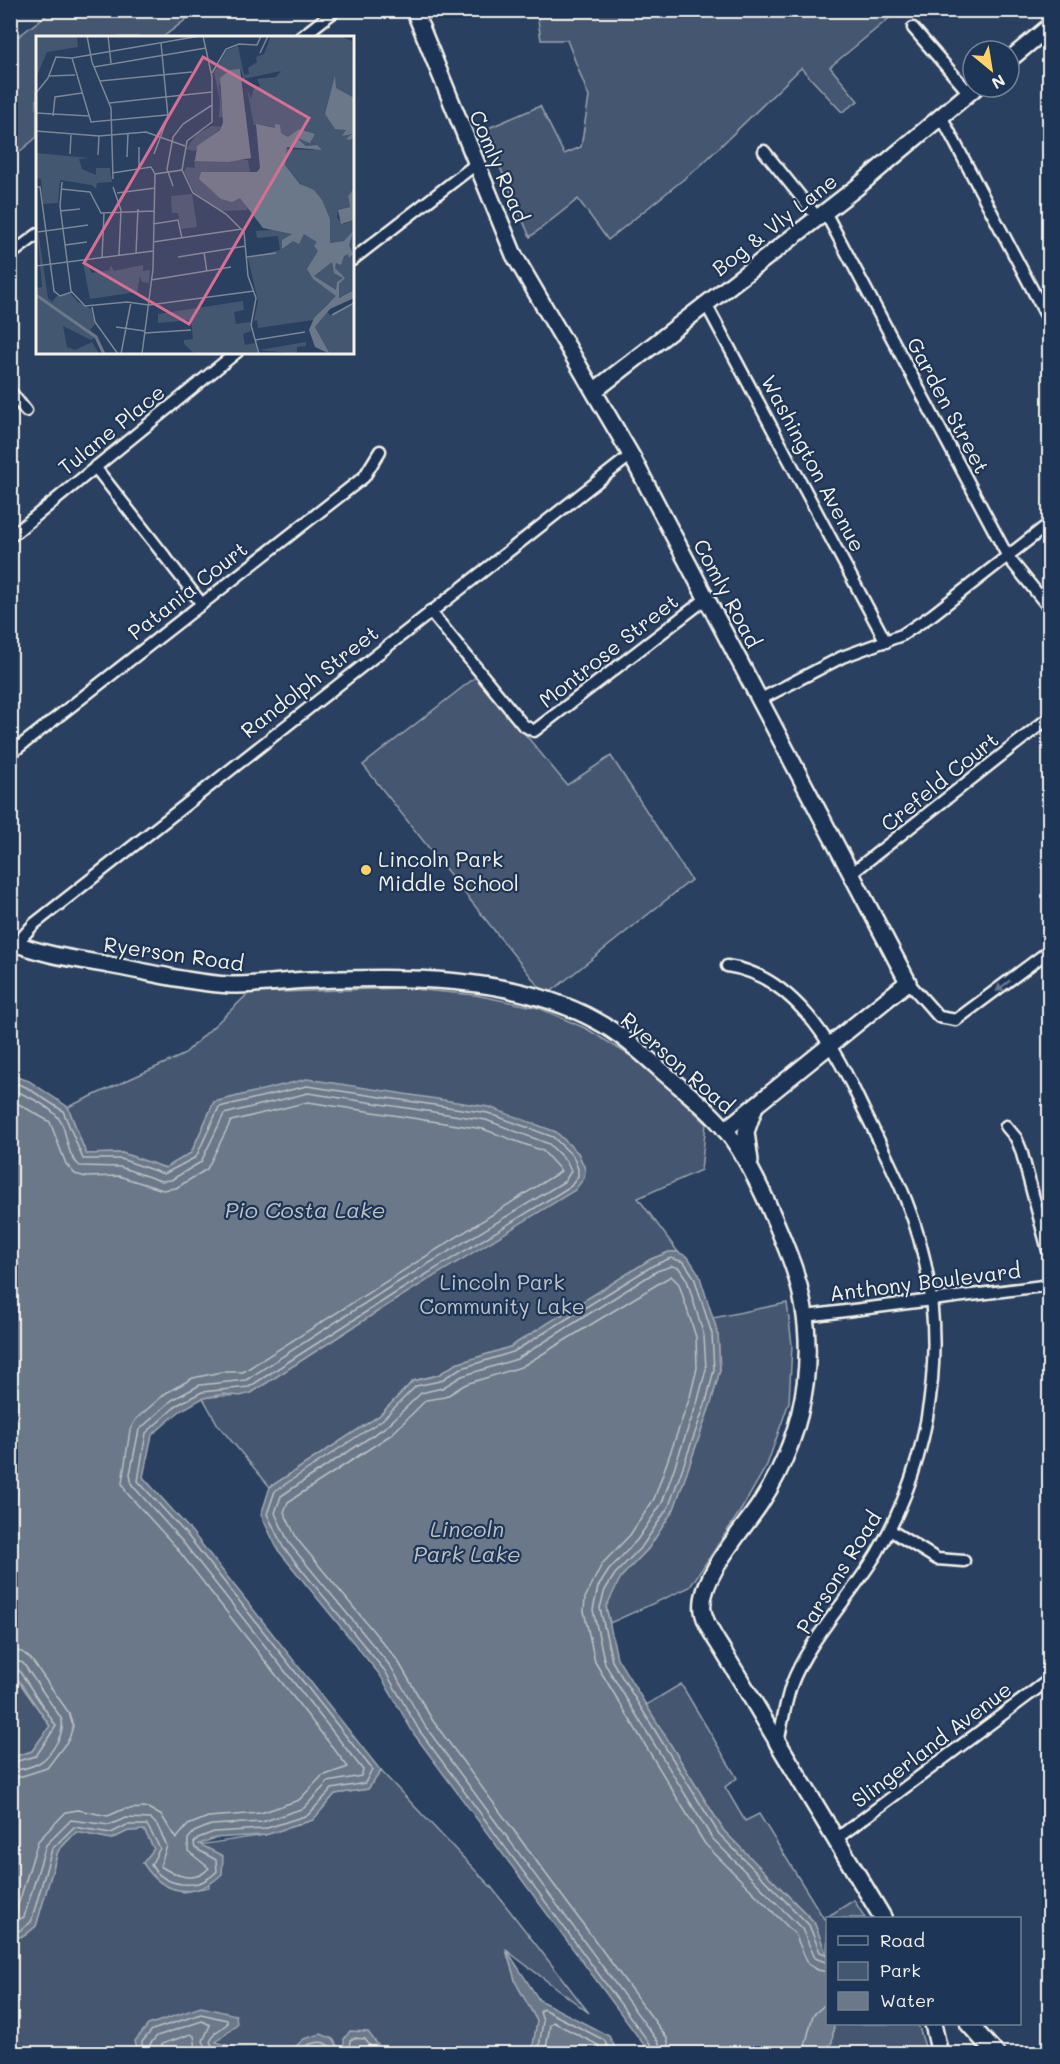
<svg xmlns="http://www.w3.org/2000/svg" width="1060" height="2064" font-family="Mali,sans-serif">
	<rect width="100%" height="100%" fill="#2a4060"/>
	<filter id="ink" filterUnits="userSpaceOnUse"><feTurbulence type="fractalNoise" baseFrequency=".0167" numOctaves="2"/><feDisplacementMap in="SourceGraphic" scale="12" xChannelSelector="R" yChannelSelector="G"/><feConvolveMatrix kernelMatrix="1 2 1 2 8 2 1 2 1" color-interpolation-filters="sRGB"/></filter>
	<g filter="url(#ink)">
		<g fill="#445771" stroke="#9ca4ac" stroke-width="1.5">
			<path d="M53,10l144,1 -34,26 -125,1 -1,99 -26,22v-117z"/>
			<path d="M541,10h357v1l-68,56 28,34 -16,11 -41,-44 -101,98 -92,74 -30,-41 -48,38 -46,-107 56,-24 24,48 17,-7 8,-50 -22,-57h-26l-4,-27z"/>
			<path d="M477,676l90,109 44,-29 80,124 -143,114 -4,-1 -181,-228z"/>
			<path d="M403,988l72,7 64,13 48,21 55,34 64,60 -5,47 -63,28 40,54h-9l-18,7 -141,88 -54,17 -18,11 -25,6 -34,35 -109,71 -52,-62 -15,-27c16,-3 33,-1 48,-5l333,-215 1,-9 -7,-16 -364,-51 -23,51 -25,15 -44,-15 -36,1 -18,-47 115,-52 66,-62z"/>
			<path d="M787,1303l5,42 -3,57 -22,63 -26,45 -51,77 -80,36 -4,-17 5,-14 10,-15 27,-28 26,-40 37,-106 9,-33 -2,-36 -5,-16z"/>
			<path d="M10,1669l40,57 -18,25 -21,7z"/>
			<path d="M681,1684l56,94 -12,9 20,34 14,-7 65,105 30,-19 11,18h-37l-1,38 -13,-34 -90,-91 -78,-126z"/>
			<path d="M381,1771l111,117 97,125 -83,-63 10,33 21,38 -5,31 6,1 -527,1v-116l13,-2 12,-10 22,-75 18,-19 36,7 16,-8 17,-1 9,19 -11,14 40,29 26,-5 -11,-42 67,-10 47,-15 23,-26 33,-5z"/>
			<path d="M834,2024h84l9,29 -103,1 8,-12z"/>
		</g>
		<g fill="#6a788a" stroke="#a1a8b0" stroke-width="1.5">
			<path d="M11,1075l18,6 39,26 18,47 36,-1 43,15 26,-15 23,-51 93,-23 182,28 67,25 22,21 7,16 -1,9 -9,12 -178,109 -146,94 -11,3 -16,-2 -21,4 -23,13 -28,24 -9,42 49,55 189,239 -13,18 -33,5 -22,26 -48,15 -50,3 -16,6 24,12 -1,18c-27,26 -59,21 -79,-11l11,-14 -10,-19 -16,1 -16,8 -36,-7 -18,19 -22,75 -12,10 -13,2v-180l21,-7 18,-25 -39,-57z"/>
			<path d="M669,1252h9l10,5 11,17 19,60 2,36 -9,33 -37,106 -26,40 -27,28 -15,30 11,51 107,173 90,91 13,34 1,68h6l-2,18 -8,11h-174l-236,-319 -34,-59 -102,-125 -17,-35 9,-28 109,-71 34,-35 25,-6 18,-11 54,-17 141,-88z"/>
			<path d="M506,1949l33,51 70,36 9,17 -86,-1 5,-31 -21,-38z"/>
			<path d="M201,2007l35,8 1,9 -21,18 35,11h-113l-3,-12 13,-16z"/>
			<path d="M350,2031l18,1 16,21h-87l-2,-6 9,-8 17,-5 12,5 5,8h6v-8z"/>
		</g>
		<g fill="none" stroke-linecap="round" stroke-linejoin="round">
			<g stroke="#bdc1c2" stroke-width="1.5">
				<path d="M10,1081l16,6 37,24 20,48h38l43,15 32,-17 23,-50 88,-21 181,27 65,24 20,19 5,13v7l-7,10 -177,108 -145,93 -47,5 -25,13 -31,28 -8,48 50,55 184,233 -7,14 -33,6 -24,26 -44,14 -50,3 -16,6 -4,5 1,5 21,12 1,11c-18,20 -51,17 -66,-6l9,-17 -13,-23h-20l-16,8 -37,-6 -22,22 -21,73 -10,8 -11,2"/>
				<path d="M10,1089c15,5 35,15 46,26 13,13 8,39 24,51l40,1 41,14 10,-1 30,-18 23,-48 84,-21 178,27 63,24 17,17 5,10 -6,10 -175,106 -144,93 -46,5 -28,15 -33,30 -9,44 2,11 50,56 181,229 -2,6 -33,6 -24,26 -42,14 -51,3 -17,7 -6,7v12l21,17c-14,16 -33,8 -49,-2l7,-20 -10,-21 -6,-6 -25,-1 -17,7 -38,-5 -25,25 -22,72 -14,7"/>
				<path d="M10,1099l40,23 16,42 9,10 11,3 33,-1 44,14 13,-2 31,-19 24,-48 77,-19 175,27 60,22 18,20 -318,201h-22l-28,6 -27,15 -30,26 -6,11 -8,53 4,9 49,54 173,221 -26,9 -23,24 -38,13 -53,4 -20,8 -12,14 -14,-23 -14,-8 -24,1 -16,7 -30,-6 -12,2 -28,29 -22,71 -6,3"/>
				<path d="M10,1650l12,2 9,7 38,54 4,13 -4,13 -22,29 -37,12"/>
				<path d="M10,1659l13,4 38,55c6,13 -10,38 -22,45 -8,4 -20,7 -29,8"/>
				<path d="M10,1666l8,3 38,57 -20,30 -26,7"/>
				<path d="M143,2054l-1,-12 10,-12 49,-16 26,6v4l-12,9 -5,9 4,6 15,6"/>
				<path d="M151,2054l-1,-10 7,-8 45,-15 8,4 -7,16 6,13"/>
				<path d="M160,2054l2,-10 29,-10 3,2 3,18"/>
				<path d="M302,2054l5,-9c15,-5 18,-4 28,7l10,1 4,-4 1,-9 4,-2 11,1 11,15"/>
				<path d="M538,2054l5,-33 -3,-9 3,-3 61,31 8,14"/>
				<path d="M545,2054l5,-29 3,-3 45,23 5,9"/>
				<path d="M654,2054l-1,-6 -234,-318 -34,-59 -102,-124 -16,-33 8,-23 107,-71 34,-34 24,-5 19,-12 54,-17 141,-87 17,-7 13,4 10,15 18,57 2,36 -8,32 -37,104 -26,39 -28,29 -10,16 -5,18 12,53 107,173 90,91 11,27 8,3"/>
				<path d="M662,2054l-3,-11 -234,-317 -34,-59 -102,-124 -14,-30 6,-17 106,-70 34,-33 21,-5 20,-12 55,-17 140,-88 15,-5 7,2 8,12 17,56 2,33 -8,31 -36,103 -25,37 -28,30 -11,17 -5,23 12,54 107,174 90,91 13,29 13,5"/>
				<path d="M671,2054l-4,-16 -234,-317 -35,-60 -101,-122 -13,-27 4,-10 104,-68 34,-34 19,-3 21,-13 55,-17 150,-91 8,8 17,53 1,31 -7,29 -36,102 -24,36 -28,29 -17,34 -1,13 11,51 110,182 90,90 13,30 10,6 10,2"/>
				<path d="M803,2054l10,-39 15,-13"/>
			</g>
			<g stroke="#f4f1e8" stroke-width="15">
				<g id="street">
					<path d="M913,28l56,65"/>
					<path d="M300,38l36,-28"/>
					<path d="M941,116l109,207"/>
					<path d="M764,151l53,66"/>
					<path d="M825,212l183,345 42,52"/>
					<path d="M10,255l28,-21"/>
					<path d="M352,260l124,-96"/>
					<path d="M706,304l180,338"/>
					<path d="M10,391l16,20"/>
					<path d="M95,467l107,137"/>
					<path d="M10,537l227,-185"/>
					<path d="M430,611l93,114 11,6 173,-133"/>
					<path d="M761,699l81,-42 60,-22 30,-20 118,-92"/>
					<path d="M10,754l354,-277 16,-26"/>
					<path d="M852,873l198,-156"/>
					<path d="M16,944l18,-20 597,-469"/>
					<path d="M727,966c65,9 105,76 131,132 16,34 34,67 48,102 46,115 33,246 -29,353 -24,41 -70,88 -86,133 -6,18 -9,38 -13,57"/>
					<path d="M908,982l31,35 17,3 94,-70"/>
					<path d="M1006,1126l10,12 5,12 29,108"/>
					<path d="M806,1316l244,-31"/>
					<path d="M890,1530l47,29 27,2"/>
					<path d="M836,1839l214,-160"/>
				</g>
			</g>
			<g stroke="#f4f1e8" stroke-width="20">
				<g id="secondary">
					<path d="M414,10l100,245 117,200 277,527 -183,148"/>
					<path d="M1009,60l41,-34"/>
					<path d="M594,391l262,-203 120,-101"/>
					<path d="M10,941c31,14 66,18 99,24 40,7 81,18 122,20 26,0 53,-4 79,-5 93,-3 200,-6 285,40 25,13 48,34 69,53 21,18 46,37 63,59 24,30 48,87 62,123 33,84 20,174 -29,249 -17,26 -62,75 -57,107 3,16 15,31 23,45 18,29 35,58 52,87"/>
					<path d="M750,1161l-4,-29 8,-23"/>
					<path d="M933,2024l7,30"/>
				</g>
			</g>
			<g stroke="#f4f1e8" stroke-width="21">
				<g id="primary">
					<path d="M778,1743l105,175"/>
					<path d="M969,2024l27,30"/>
				</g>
			</g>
			<use href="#street" stroke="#1d3557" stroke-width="10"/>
			<use href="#secondary" stroke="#1d3557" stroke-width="15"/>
			<use href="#primary" stroke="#1d3557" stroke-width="16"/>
		</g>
		<defs><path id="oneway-solid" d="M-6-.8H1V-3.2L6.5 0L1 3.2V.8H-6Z" transform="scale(1.5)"/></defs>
		<use fill="#68778a" href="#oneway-solid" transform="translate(1003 986) rotate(142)"/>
	</g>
	<circle fill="#ffd166" stroke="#1d3557" stroke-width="2" cx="366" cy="870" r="6"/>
	<g text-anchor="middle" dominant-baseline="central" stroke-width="4.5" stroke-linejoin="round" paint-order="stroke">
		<g font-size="21" fill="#f4f1e8" stroke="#1d3557">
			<text transform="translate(500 166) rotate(67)">Comly Road</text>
			<text transform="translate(774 224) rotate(-38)">Bog &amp; Vly Lane</text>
			<text transform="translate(949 405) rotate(62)">Garden Street</text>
			<text transform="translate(111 429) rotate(-39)">Tulane Place</text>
			<text transform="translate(814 463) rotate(62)">Washington Avenue</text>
			<text transform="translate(187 590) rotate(-38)">Patania Court</text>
			<text transform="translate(728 593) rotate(62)">Comly Road</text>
			<text transform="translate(608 650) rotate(-38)">Montrose Street</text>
			<text transform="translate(309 681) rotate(-38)">Randolph Street</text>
			<text transform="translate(939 781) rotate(-39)">Crefeld Court</text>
			<text transform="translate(174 953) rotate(8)">Ryerson Road</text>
			<text transform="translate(678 1062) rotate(41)">Ryerson Road</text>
			<text transform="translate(925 1281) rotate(-7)">Anthony Boulevard</text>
			<text transform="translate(838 1572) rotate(-58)">Parsons Road</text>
			<text transform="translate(931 1744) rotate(-37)">Slingerland Avenue</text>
		</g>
		<g font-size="21" fill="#f4f1e8" stroke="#1d3557" text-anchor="start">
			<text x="378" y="858">Lincoln Park<tspan x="378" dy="24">Middle School</tspan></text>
		</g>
		<g font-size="21" fill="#bfc3c4" stroke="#1d3557">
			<text x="502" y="1281">Lincoln Park<tspan x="502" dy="24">Community Lake</tspan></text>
		</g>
		<g font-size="22" font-style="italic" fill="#bdc1c2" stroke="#1d3557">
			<text x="305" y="1209">Pio Costa Lake</text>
			<text x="467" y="1528">Lincoln<tspan x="467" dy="25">Park Lake</tspan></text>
		</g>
	</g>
	<g transform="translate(36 36)">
		<rect width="318" height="318" fill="#2a4060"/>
		<path d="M0,0h41l1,11 -31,5 -11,26zM235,0h68l13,5 2,147 -6,8 2,11 -12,3 -1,8 7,6 10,-4v70l-26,13 -15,17 -55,8 -1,-8 -3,1 4,-20 -10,-43 32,-8 -2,-14 -21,2 -1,-7 46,-3 22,19 18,-2 2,-4 -14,2v-24l-45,-54 -1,-16 31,1 2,-5 -11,1 -9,-8 14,4 3,-8 -15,-5 -11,8 -19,-11 -15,-1 -7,-36 4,10 3,-11 6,-2 -3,-7 19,-2 5,-6 -38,8 -2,-9 -22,15 4,32h-4l1,-17 -6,-27 13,-23 11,-4 6,29 5,-1 -1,-6 9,-6 -1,-5 8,-3zM176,90l10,1 -28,24 -8,-2 11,-15zM0,117l53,5 -10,1 3,10 14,6v-7h14l2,14 -15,1 -1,6 -4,-4 -32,-5 -2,23 -15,1 -2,-25 -5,-1zM158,124h54l2,13h-51l41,25 8,6 -1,6 -25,1 -28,-19 -10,-21 3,-4 8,1zM156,158l5,33 -16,2 -3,-16h-6l-1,-17zM0,181l12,81 4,4 5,-6 14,-2 7,8 13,7 4,15 -5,6 8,6 -7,4 -28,-14 4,21 8,3 17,-8 7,12h-63v-66l6,-1zM47,227h4l5,10 18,-3v-5l4,6 29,-6v6l7,-1 -1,13 -7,-1 -2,-6 -3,16 -47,7zM207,265l1,9 -10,2 2,12 14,-2 1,9 -8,3 2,11 10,-2 3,11h-63l-11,-10v-4l9,-1 -2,-19 -33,3v-9zM318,268v50h-24l-15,-27 12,-15 4,4zM270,306v4l-9,1v7l-38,-4z" fill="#445771"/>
		<path d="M204,33l11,89 -23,4 -33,-1 2,-15 23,-16 3,-7 -3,-45 10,-8zM299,40l1,12 18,10v39l-4,3 -4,-1 6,-5 -10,2 4,-6 -11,-1 -10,-15zM220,88l19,4v-4l5,1 1,8 7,4 11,-8 16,5 -5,9 -13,-5 9,8 11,-1 5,5 -35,-3 -2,18 15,19 14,6 8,10 8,19v24l14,-2 10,-11 -5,15 4,9 -4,4 -1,-4 -4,2 -3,9 -5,-2 -1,5 10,10 -6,6v14l15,-8v8l-24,11 -15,18 15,27 -15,-7 -6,-17 5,-12 22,-22 -23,-17 -6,-10 11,-18 -4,-5 3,-4 -13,-8 -5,10 -6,-3 -11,8v-9l10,-6 -29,-6 -23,-30 -8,4 -11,-3 -22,-20 2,-7h56l3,-4zM296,226l2,11 9,5 -6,4 -1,8 -22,-14zM318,152v32l-13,4 -3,-14 12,-3 -2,-11z" fill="#6a788a" fill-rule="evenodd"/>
		<path fill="none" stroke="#6a788a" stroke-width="3" d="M0,259l60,42 8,17"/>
		<path fill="none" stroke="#7b8796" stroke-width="1.5" d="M51,0l5,26 19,46 2,71M72,0l3,27M224,17l8,-17M36,22l19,64 76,-7M58,31l112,-19M176,37l14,-24 13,-5 18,1 4,-9M13,40l26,-1M64,45l92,-9M0,57l12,-15 8,-21 16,1 128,-22M73,67l103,-11M0,77l53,3M17,80l2,-19 27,-4M0,95l63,5 47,-4 39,14M34,118l1,-19M118,118l14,-37 -7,-74M62,119l1,-19M91,121l1,-24M103,133v-22M146,134l11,23 33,21 18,18 4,44 8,22 -5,27 8,29M76,137l39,-6 4,7M26,146l-2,24 11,85 14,15 42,-4 22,3 105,-14M137,150l-6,-17 6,-32 10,-13 29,-19M0,151h4l14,104 6,5 12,-4M77,151l8,23 -2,45M25,153l29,3 11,21 53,-2M81,157l38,-5M24,175l20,-2M117,188l25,-4 4,18M2,196l50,-7M117,206l89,-13M29,209l22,-3M168,216l3,20M100,217l2,-44M142,221l68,-11M211,221l29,-4M66,222l2,-45M0,230l117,-15M115,244l80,-13M56,271l3,15 23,32M299,277l-3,2 22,-12M80,291l29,4M109,297l46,-3M219,304l50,-8M85,318l10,-52M106,318l11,-85 2,-95 27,-4 5,-29 25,-19v-45l-9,-41"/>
		<path fill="#d66f93" fill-opacity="0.15" stroke="#d66f93" stroke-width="3" d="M167,21l106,61 -120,206 -105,-61z"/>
		<rect width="318" height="318" fill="none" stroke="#f4f1e8" stroke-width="3"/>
	</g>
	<rect width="1060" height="2064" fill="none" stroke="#1d3557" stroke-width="36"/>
	<rect x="18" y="18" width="1024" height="2028" fill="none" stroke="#f4f1e8" stroke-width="2" filter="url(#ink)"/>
	<rect x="826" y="1917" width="195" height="108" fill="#1d3557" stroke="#738091" stroke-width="1.5"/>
	<rect x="838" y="1936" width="30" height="9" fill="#1d3557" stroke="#738091" stroke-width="1.5"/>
	<text x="880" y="1947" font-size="18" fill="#f4f1e8">Road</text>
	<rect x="838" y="1962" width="30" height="18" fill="#445771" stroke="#738091" stroke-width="1.5"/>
	<text x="880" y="1977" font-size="18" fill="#f4f1e8">Park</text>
	<rect x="838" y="1992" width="30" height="18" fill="#6a788a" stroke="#738091" stroke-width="1.5"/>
	<text x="880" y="2007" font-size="18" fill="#f4f1e8">Water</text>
	<g transform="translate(991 69) rotate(150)"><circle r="28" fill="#1d3557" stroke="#738091" stroke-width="1.5"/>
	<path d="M0-4.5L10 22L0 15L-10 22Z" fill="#ffd166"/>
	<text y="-9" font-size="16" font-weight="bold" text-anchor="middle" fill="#f4f1e8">N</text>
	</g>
</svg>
